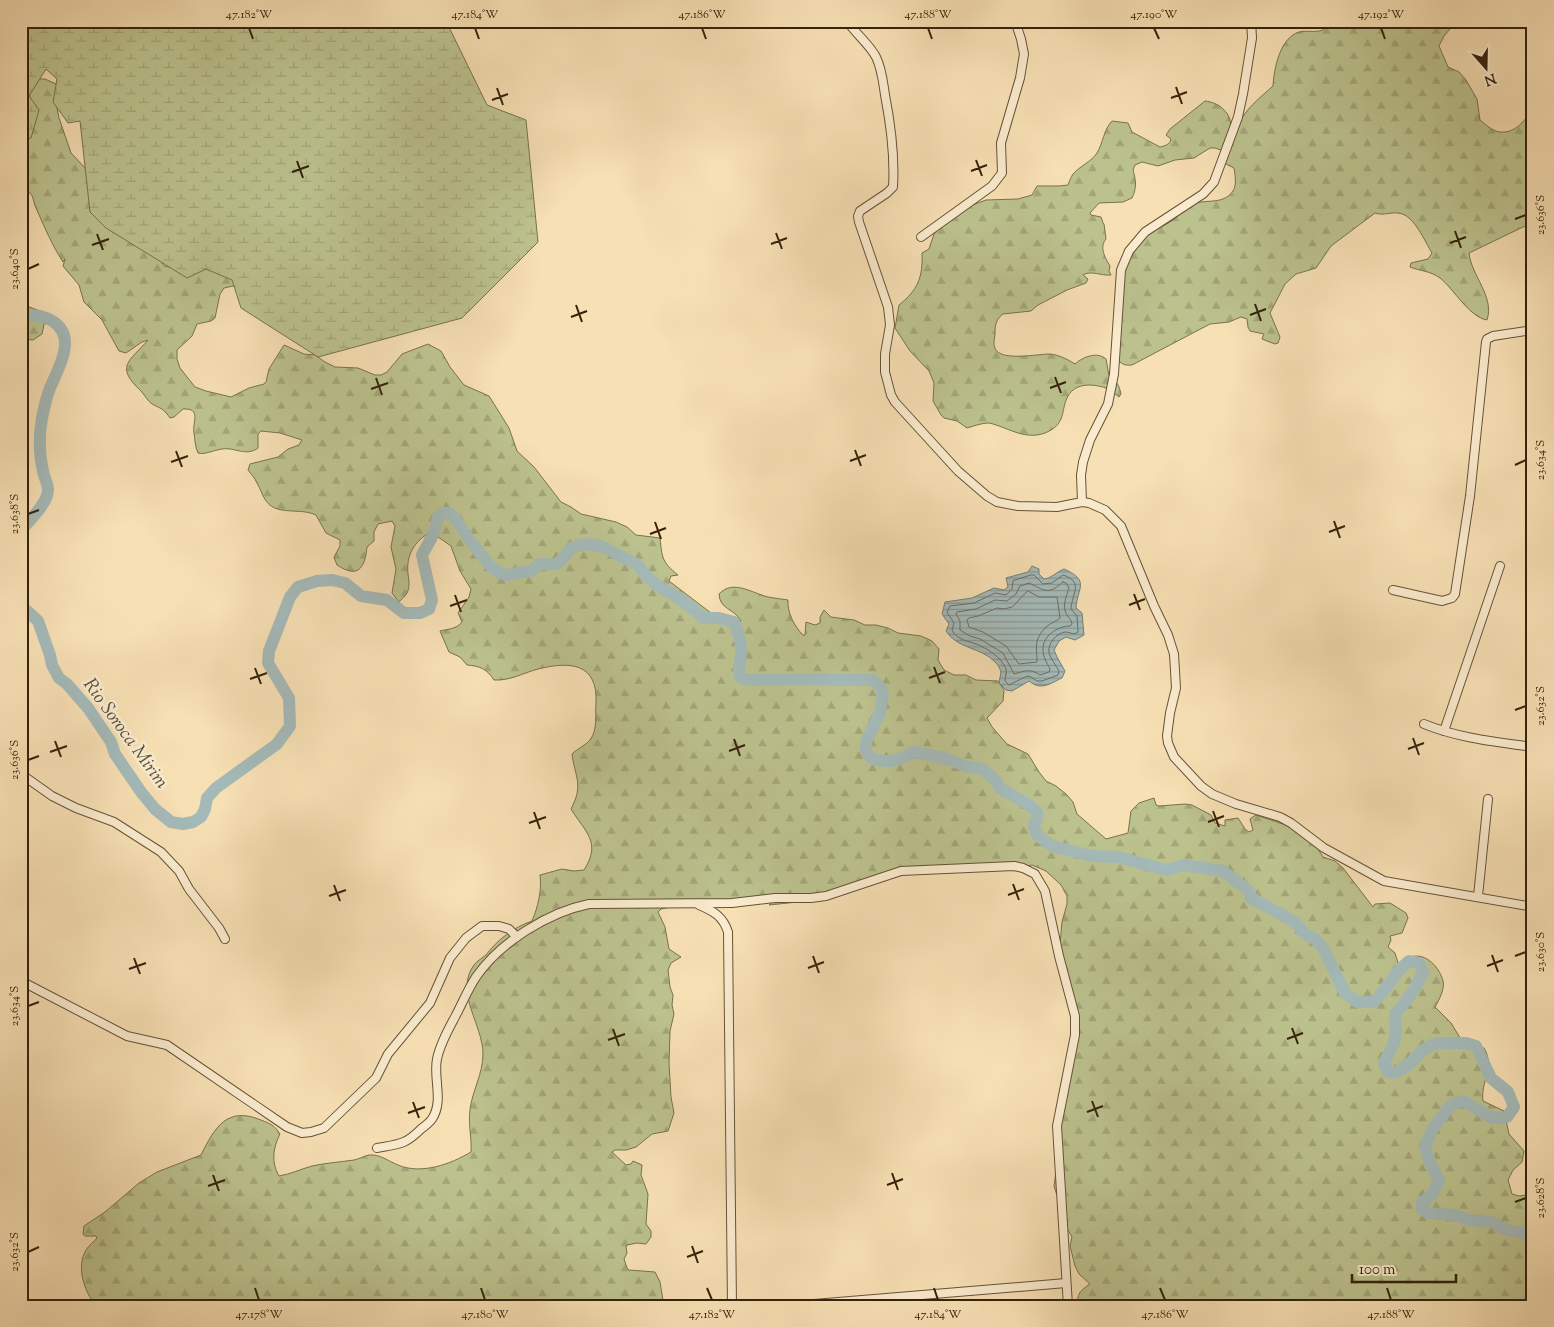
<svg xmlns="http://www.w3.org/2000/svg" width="1554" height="1327" font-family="'Sorts Mill Goudy',serif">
	<defs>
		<pattern id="forest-firs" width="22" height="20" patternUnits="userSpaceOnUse" patternTransform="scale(1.25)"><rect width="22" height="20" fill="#bcc28e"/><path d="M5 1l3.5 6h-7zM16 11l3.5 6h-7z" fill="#a2a679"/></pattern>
		<pattern id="wetland-marsh" width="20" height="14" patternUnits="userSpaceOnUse" patternTransform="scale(1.25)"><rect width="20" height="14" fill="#bcc28e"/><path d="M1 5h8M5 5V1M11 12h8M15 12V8" fill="none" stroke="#a2a679"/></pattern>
		<pattern id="water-rules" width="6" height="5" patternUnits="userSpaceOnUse" patternTransform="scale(1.25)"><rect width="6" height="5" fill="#a4bab9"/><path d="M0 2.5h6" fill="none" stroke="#869795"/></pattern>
	</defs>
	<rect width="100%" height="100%" fill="#f7e0b4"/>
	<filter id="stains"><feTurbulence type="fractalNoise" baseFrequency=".004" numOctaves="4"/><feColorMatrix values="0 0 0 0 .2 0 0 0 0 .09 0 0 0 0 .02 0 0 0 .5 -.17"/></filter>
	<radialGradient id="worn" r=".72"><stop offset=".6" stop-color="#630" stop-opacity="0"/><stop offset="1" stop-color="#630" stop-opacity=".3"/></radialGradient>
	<g fill="url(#forest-firs)" stroke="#78724d">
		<path d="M1358,21h90l2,8 -6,7 -5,10 9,21 11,5 7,8 11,19 3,21c5,4 12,11 20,12 15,2 27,-13 33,-25v117l-10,3 -54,26c2,22 26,44 18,67 -18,-3 -33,-31 -47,-42 -9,-7 -20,-7 -30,-11l1,-4 17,-4 4,-6c-7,-11 -18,-39 -34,-40 -9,-1 -13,3 -23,0l-44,33 -15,22 -20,6 -11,10 -15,29 10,24 -2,6 -3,1 -13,-5 2,-5 -14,-3 -2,-4 -1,-8 -6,-2 -12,5 -19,2 -78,41c-9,1 -13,-2 -16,-10l9,-92c5,-6 8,-13 12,-19 8,-11 25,-16 36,-24 6,-4 11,-11 17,-15 14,-7 33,1 43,-14 4,-6 2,-16 1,-23l-10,-5c5,-15 10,-31 18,-45 8,-13 20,-22 31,-32 1,-18 7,-48 26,-54 8,-2 15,1 24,-2l3,-7z"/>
		<path d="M34,79h11l11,5 4,12 -3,12 2,10 12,35 16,17 81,89 -6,4 2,3 29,5 19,-3 35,15 -23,5 -4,6 -5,24 -4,3 -14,3 -5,12 -15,14v9l3,9 15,19 11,4 25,6 18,-9 15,-4 2,-2 3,-13 15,-24 20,9 11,1 10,7 10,5 23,1 17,7h6l6,-3 15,-18 26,-10 13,7 9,16 14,18 25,11 20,32 8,23 17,16 27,35 10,5 10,7 35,8 11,5 9,8 24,3c2,20 2,24 18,37l-7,1 -2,5 42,32 26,9 4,-1c-7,-13 -21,-11 -22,-27 14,-15 33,-1 49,3 6,1 13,2 20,3 -1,12 6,26 15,35h2l1,-13 9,3 5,-2v-6l4,-7 7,7 23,3 11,5h11l12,3 10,5 23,3 11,5 7,8 -1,11 6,10 10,5h12l10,5 22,1 6,9 -1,11 -16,17 5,9 15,17 21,10 11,18 7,9 10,5 10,8 7,8 4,12 29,25 22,-6 3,-22 8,-8 15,-5 2,7 3,1 26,-2 7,1 19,10 4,8 10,3v-6l13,-2 7,11 4,3 4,-2 -3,-11 6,-4 36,12 19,11 12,19 12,4 8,7 30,39 2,-3 15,-1 16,10 2,5 -6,15 -12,3 1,4 -3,7 7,6 4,13c5,-2 8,-7 12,-9 15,-5 29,11 32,24 2,8 -4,19 -8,26l16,16 11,18 10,5 12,2c12,21 -4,33 -1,53l21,10 5,23 15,17 -2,11 -9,8 -5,10 4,14 7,2 14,-2v112h-455c-2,-12 3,-16 12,-22l-11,-10 -4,-8 -5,-20 2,-9 -4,-7 -14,-44 3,-21 4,-68 17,-65 -18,-88 2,-22 5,-18v-8l-6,-11 -15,-14 -14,-6 -10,3 -122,3 -93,30 -38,4 3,-2 -2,-2 -41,2 -17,4h-41l-10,2 -3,3 7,15 4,22 12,8 -10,6 -3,7 2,17 3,8 -1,10 2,9 -4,17 -1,32 2,34 3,16 -6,18 -16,3 -16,13 -10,3h-11l-3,2 14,13 5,-1 2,-3 9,4 -1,10 7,19 -2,30 5,7v6l-5,7 -9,-1 -10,2 -1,2 1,6 -3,6 3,9 2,2 26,2 5,10 4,24h-568c-12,-15 -20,-39 -10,-56 3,-5 8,-8 11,-12l-1,-2h-11l-2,-2 1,-8 21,-14 34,-29 18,-11 44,-17c14,-28 26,-49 60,-35 10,4 13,5 19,14 -7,14 -9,28 -1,42 12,-2 22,-7 33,-10 14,-3 28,-4 42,-6 5,-1 10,-4 15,-5 11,-1 19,6 29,10 23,10 53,-1 73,-13 1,-14 -3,-28 -1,-42 2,-19 13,-36 13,-56 0,-29 -29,-62 -9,-89 3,-4 8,-7 12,-10 11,-15 28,-28 46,-34 6,-14 10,-31 8,-46l22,-6 12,2 10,-1c18,-28 1,-38 -13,-61 13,-25 4,-31 1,-55 5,-5 14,-9 18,-14 8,-10 5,-26 6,-37 2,-40 -26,-42 -58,-34 -15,4 -28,12 -44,11 -7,-11 -14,-14 -27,-15l-7,-8 -11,-5 -9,-21c8,-2 17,-2 22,-9l-4,-9 11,-16 2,-8 -11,-18 -9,-25 -20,-14c-17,9 -25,23 -23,42 1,7 2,13 -1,19 -2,4 -6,6 -8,9l-7,-9 4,-24 -5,-22 4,-21 -3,-5 -14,3 -4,8v9l-7,6c-2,21 -9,32 -30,18l-3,-8 6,-11v-6l-14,-7 -10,-18c-11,-5 -22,-3 -34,-5 -18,-3 -18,-15 -25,-27 -2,-5 -6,-9 -9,-13l2,-6 28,-7 10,-8 11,-4 3,-5 -22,-7 -19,-2 -3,3v14c-12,9 -23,-1 -36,1 -8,1 -17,6 -24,4 -3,-6 -3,-14 -4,-20 -2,-11 8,-25 -11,-24l-9,8 -4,1c-2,-3 -5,-7 -8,-9 -3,-2 -7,-3 -10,-5 -4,-3 -7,-8 -10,-12 -28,-26 -13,-30 6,-52l-6,2 -16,11 -7,-2 -17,-31 -18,-18 -5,-17 -16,-19 2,-7 -2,3c-11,-17 -19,-36 -27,-54 -3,-6 -2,-11 -6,-15l-9,-1v-55l12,-16 -4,-32z"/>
		<path d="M1205,101c7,1 13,3 18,8 14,13 6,27 -2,41l-6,-2h-5l-16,10 -19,2 -17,6 -16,-4 -7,3 -2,5c3,10 4,18 -1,28l-9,4 -24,1 -9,10 1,2 10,2 2,6 1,1 2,15c-7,8 -1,19 4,27l-1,5 2,4c-10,1 -20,-5 -28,0l5,4 -2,4 -19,7 -29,15 -7,6 -28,3c-8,6 -8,13 -8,21 -1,5 -2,11 1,15 7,11 42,4 54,4 9,1 17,5 25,10 8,-7 22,-13 31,-5l3,17c8,5 10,9 12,18l-2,3c-4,-3 -8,-7 -13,-9 -12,-4 -30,-6 -38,8 -8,15 -1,28 -23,37 -19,7 -35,-4 -52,-9 -6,-3 -19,2 -26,4l-10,-7 -13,-3 -3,-3 -8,-14 1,-18 -5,-12 -19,-20 -15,-23 4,-23c19,-15 24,-28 23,-52l7,-4 5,-15 12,-14 18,-12 22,-8 32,-1 14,-4 5,-9h22l9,-1c1,-3 3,-8 5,-11 7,-8 18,-12 24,-21 6,-10 7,-24 15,-32l16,2 4,9 28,15c4,-1 10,-2 11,-8l-5,-4 4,-6z"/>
		<path d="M21,304l19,7 5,9 -3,14 -9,6 -12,-1z"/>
	</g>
	<path fill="url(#wetland-marsh)" stroke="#78724d" d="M21,21h425l41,84 39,15 12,122 -76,76 -144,39 -77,-49 -9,-28 -26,-11 -19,9 -81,-50 -16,-16 -10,-91 -12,2 -15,-21 4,-23 -11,-10 -17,27 10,14 -8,28 -10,2z"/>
	<path fill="url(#water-rules)" stroke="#787d74" d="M1032,566l7,3v5l5,5c8,-1 12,-7 20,-10 27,12 13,19 12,39l6,5 2,22 -9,5 -9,-3 -7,4 -5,9 3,7 8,14 -3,7c-13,6 -21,13 -33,3l-17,10 -6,-1 -7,-7 2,-11c-1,-3 -3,-8 -6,-10 -14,-15 -38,-13 -49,-31l3,-7 -7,-10 3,-12 27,-4 22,-10 10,2 4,-3 -2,-9 22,-6z"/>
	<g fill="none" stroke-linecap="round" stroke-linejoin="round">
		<g stroke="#6c6e62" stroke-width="1">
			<path d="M1031,575h3l9,9 9,-1 11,-8c21,7 9,18 8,34l6,7 1,16 -4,2c0,0 -7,-2 -8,-2 -9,0 -19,12 -17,21 2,7 7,12 10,18l-1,4 -16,6h-5l-6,-4 -4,-1 -18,9 -4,-4c0,-4 2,-8 1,-12 -4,-11 -19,-21 -30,-25 -9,-3 -20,-5 -24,-14l2,-7 -7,-11 3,-6 24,-3 21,-10 11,2 6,-6 1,-8z"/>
			<path d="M1063,582l3,1 3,5c-2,7 -7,17 -3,25 2,5 5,5 6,11l-2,2c-12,0 -28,10 -27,24 0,7 4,13 7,19l-1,3 -9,3c-10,-7 -15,-4 -26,-1l-11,-21 -23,-14 -10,-3 -10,-6v-9l-4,-7 1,-2 19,-3 19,-9 12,1 9,-7 4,-8 9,-3c16,7 18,13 34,-1z"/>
			<path d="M1028,591l11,6h18l3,21c-4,4 -10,5 -14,9 -13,13 -9,21 -9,35l-18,2 -13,-18 -23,-14 -14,-5 -2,-7 2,-2 9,-2 19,-8 7,1 8,-2z"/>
		</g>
		<g stroke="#a4bab9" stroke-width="12">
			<path d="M21,317c13,-3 22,-2 33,5 23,16 4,47 -4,66 -4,10 -6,20 -8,30 -3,17 -3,36 1,53 1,6 5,13 5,18 1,13 -19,32 -27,41"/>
			<path d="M21,609l6,2 11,10 12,34 2,10 7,13 8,6 21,24 23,34 4,12 26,38 14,17 16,13 12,2 10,-2 8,-5 4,-8 2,-11 9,-10 61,-44 13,-18 -1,-28 -21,-35 1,-12 21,-54 8,-10 19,-6 15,-1 13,3 16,13 26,4 17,13h16l9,-4 3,-9 -10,-45 11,-20 5,-18 5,-4h6l6,5 16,24 19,24 10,7 6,2 25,-4 8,-7c25,2 18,-2 34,-17l12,-3 16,2 37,19 8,11 11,9 25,15 22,18h15l15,4c4,10 8,20 7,31 0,9 -4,15 -1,24l8,3 78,-1 7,1h40l8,8 2,7 -3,17 -14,30v9l5,7c17,6 27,3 43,-6l30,6 24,9 15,2 13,12 4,7 29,17 8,7v6l-3,8 3,9 15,11 39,10 26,1 50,13 17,-5 39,6 26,20 2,7 44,24 10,12 10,5 8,9 22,45 12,9h16l5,-4 21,-28 10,-9 10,2 4,9c-7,17 -16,29 -28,42 2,26 1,26 -11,49l3,8 7,2 14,-8 15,-15 13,-7h30l10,3 15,32 17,14 6,15 -7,10 -15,1 -29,-17 -12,4 -18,23 -8,19 6,18 8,15 -6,13 -11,10v6l6,4 28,2 12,5 23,2 19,9 13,2 10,-7"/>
			<path d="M1524,1306l9,-11"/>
		</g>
		<g stroke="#665236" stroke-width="10">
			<g id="street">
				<path d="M847,21c9,13 23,24 29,36 6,12 7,25 9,38 6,31 10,60 8,92l-6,6 -27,18 -2,5 1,6 29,85 2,18 -5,29v18l6,23 4,7 63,69 29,25 10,6 21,4 39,1 25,-5 7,1 16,7 16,16 33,80 14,29 6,19 2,34 -6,25 -3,23 1,7 6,14 27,29 11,8 24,10 44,13 11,6 33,25 60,33 149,26"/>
				<path d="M921,237l71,-51 10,-13 -1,-30 19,-65 4,-24 -3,-15 -6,-18"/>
				<path d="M1082,502l-1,-27 2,-13 7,-22 18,-36 6,-30 7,-104 8,-19 16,-19 58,-38 11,-12 24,-65 5,-23 9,-56 -1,-17"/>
				<path d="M1393,590l49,11 10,-3 3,-4 15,-98 16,-154 1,-3 6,-3 40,-6"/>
				<path d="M1424,724c34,14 72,18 109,23"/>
				<path d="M1444,731l56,-165"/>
				<path d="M1531,747l2,-16"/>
				<path d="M21,774l31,22 24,12 38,14 47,30 18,19 10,18 30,39 6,11"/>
				<path d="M1478,896l10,-97"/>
				<path d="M699,905c14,6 24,11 29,27l4,374"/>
				<path d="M21,981l106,55 40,9 120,82 15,6 9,-1 13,-4 52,-50 12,-24 42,-51 20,-45 16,-20 16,-12h17l10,3 8,8"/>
				<path d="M377,1148c22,-4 28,-3 44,-19 4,-3 9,-7 11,-10 12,-18 1,-41 5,-60 3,-15 11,-29 18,-42 7,-13 13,-28 21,-40 24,-35 73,-65 113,-73l143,-1 43,-5h36l15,-2 75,-25 113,-5 9,2 12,6 10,17 14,65 16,60v19l-18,91 11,180"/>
				<path d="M790,1306l276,-23"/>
			</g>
		</g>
		<use href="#street" stroke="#faebce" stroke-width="8"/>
	</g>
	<path fill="none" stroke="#35220c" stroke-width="2" d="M249,28l4,11M475,28l4,11M702,28l4,11M928,28l4,11M1154,28l5,11M1381,28l4,11M1176,87l6,17M497,88l6,17M1171,98l16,-6M492,100l16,-6M976,160l6,16M297,161l6,17M971,171l16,-6M292,172l17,-6M1515,219l11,-4M1455,231l6,17M776,233l6,16M97,234l6,16M1450,243l16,-6M771,244l16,-6M92,245l17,-6M28,269l11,-5M1255,304l6,17M576,305l6,17M1250,315l16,-6M571,317l16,-6M1055,377l6,16M376,378l6,17M1050,388l16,-6M371,389l17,-6M855,450l6,16M176,451l6,16M850,461l16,-6M171,462l17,-6M1515,465l11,-5M28,514l11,-4M1334,521l6,17M655,522l6,17M1329,532l16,-6M650,534l16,-6M1134,594l6,16M455,595l6,17M1129,605l16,-6M450,606l17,-6M934,667l6,16M255,668l6,16M929,678l16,-6M250,679l17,-6M1515,710l11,-4M1413,738l6,17M734,739l6,17M55,741l6,16M1408,749l16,-6M729,751l16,-6M50,752l17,-6M28,760l11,-4M1213,811l6,16M534,812l6,17M1208,822l16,-6M529,823l17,-6M1013,884l6,16M334,885l6,16M1008,895l16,-6M329,896l17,-6M1492,955l6,17M813,956l6,17M1515,956l11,-4M134,958l6,16M1487,966l16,-6M808,968l16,-6M129,969l17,-6M28,1006l11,-4M1292,1028l6,16M613,1029l6,17M1287,1039l16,-6M608,1040l17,-6M1092,1101l6,16M413,1102l6,16M1087,1112l16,-6M408,1113l17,-6M892,1173l6,17M213,1175l6,16M887,1185l16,-6M208,1186l17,-6M1515,1202l11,-4M692,1246l6,17M28,1252l11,-5M687,1257l16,-6M255,1288l4,12M481,1288l4,12M707,1288l5,12M934,1288l4,12M1160,1288l5,12M1387,1288l4,12"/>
	<g text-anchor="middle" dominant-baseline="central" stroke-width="5" stroke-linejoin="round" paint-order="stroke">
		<g font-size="19" font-style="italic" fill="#565040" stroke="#faebce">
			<text transform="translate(125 734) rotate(54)">Rio Soroca Mirim</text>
		</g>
	</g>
	<rect width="1554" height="1327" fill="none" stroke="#f7e0b4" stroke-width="55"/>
	<g transform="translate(1486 68) rotate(160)" stroke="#faebce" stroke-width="4" paint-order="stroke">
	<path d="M0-4L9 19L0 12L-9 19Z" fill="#35220c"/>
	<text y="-8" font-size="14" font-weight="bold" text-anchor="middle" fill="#35220c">N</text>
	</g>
	<path d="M1352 1274v8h104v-8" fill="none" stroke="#35220c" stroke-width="2.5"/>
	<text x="1359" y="1274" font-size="15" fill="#35220c" stroke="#faebce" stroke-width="4" paint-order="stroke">100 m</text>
	<rect x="28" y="28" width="1498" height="1272" fill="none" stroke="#35220c" stroke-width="2"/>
	<g font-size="12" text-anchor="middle" fill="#35220c">
		<text x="249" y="18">47.182°W</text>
		<text x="475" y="18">47.184°W</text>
		<text x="702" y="18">47.186°W</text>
		<text x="928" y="18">47.188°W</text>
		<text x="1154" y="18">47.190°W</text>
		<text x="1381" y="18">47.192°W</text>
		<text transform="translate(1540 215) rotate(-90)" y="4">23.636°S</text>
		<text transform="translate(14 269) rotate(-90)" y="4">23.640°S</text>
		<text transform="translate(1540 460) rotate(-90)" y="4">23.634°S</text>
		<text transform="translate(14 514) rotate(-90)" y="4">23.638°S</text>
		<text transform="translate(1540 706) rotate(-90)" y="4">23.632°S</text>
		<text transform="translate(14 760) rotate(-90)" y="4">23.636°S</text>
		<text transform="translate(1540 952) rotate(-90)" y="4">23.630°S</text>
		<text transform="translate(14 1006) rotate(-90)" y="4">23.634°S</text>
		<text transform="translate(1540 1198) rotate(-90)" y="4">23.628°S</text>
		<text transform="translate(14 1252) rotate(-90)" y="4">23.632°S</text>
		<text x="259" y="1318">47.178°W</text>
		<text x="485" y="1318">47.180°W</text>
		<text x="712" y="1318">47.182°W</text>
		<text x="938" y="1318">47.184°W</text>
		<text x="1165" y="1318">47.186°W</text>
		<text x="1391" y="1318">47.188°W</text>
	</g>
	<rect width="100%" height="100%" filter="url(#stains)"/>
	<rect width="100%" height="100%" fill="url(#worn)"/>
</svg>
